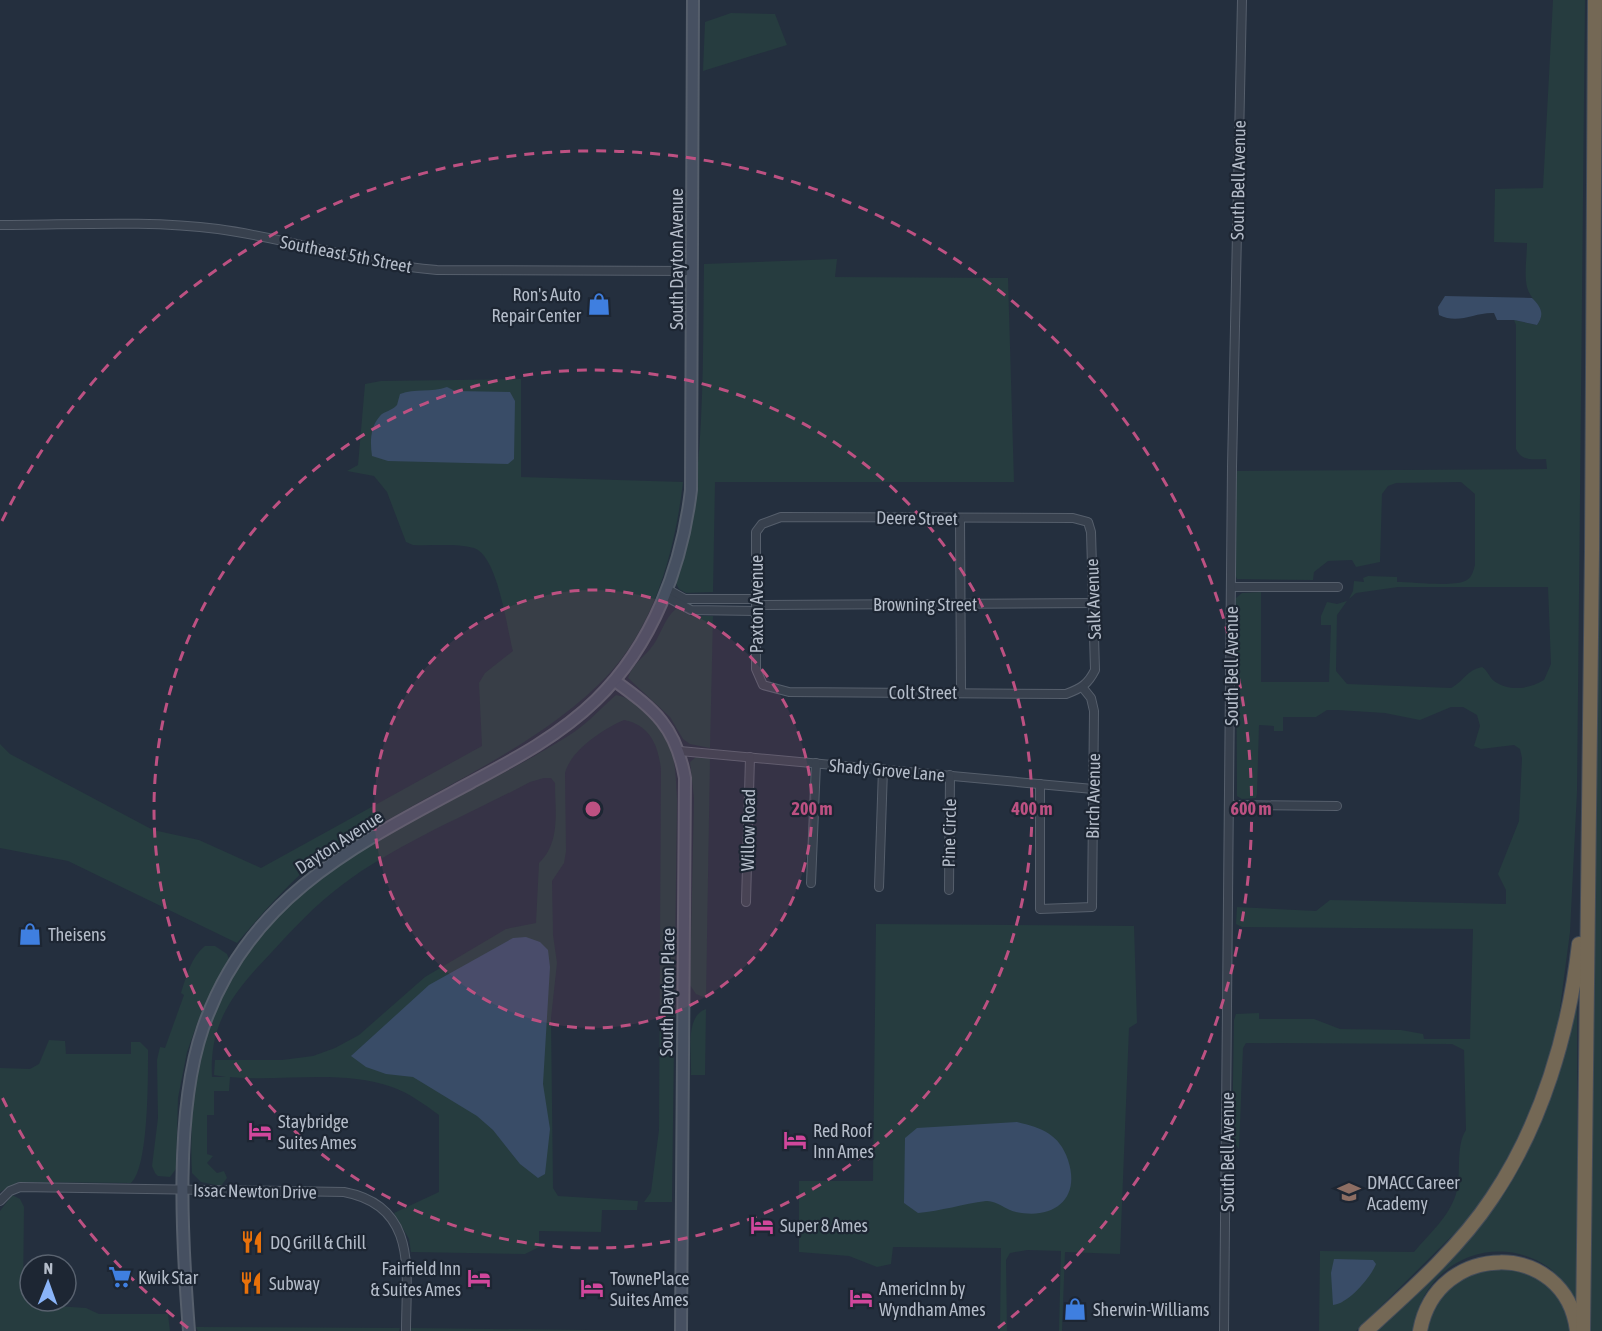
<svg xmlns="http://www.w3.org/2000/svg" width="1602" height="1331" font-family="'Asap Condensed',sans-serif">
	<rect width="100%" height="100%" fill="#242f3e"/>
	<g fill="#263c3f" fill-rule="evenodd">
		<path d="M1553,0h32l-8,792 -7,140 -12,91 -16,58 -17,45 -26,47 -29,45 -114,113h-37l1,-80 94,1c15,-18 35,-35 42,-58 6,-21 -1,-47 10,-64l-2,-80 -12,-6 -206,-1 -3,5 -4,101 -7,-9 2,-120 2,-6 23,-1v6h55l26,10 61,1 22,4 1,5h46l3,-110 -231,-2 -6,-3 1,-17 79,4 14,-11 176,4v-14l-8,-16 21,-53 3,-63 -2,-9 -6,-4 -33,4 -7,-3 6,-20 -3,-11 -14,-8h-12l-31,13 -35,-7 -48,-3h-10l-11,7h-33v14h-9v-5l-15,-1 -2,69 -1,4 -14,1 -5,-3v-6l-1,-192 6,-5 19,-1v90h68l2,-57h-10v-9l6,-14 10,2 10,-3 -10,14 -1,56 11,13 104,4c13,-7 16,-18 31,-21 6,4 7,10 12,14 16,11 35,8 50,-1l7,-16 -3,-77h-150l-42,6 -7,6 4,-8 1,-10 10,1 -1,-4 5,-2 29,1v5c17,0 54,5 68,-1 7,-3 8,-9 10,-16v-71l-14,-12 -65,1 -8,3 -6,8 -2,68 -24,5 -4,-7 -24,1 -14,11 -1,8 -76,-1 -2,-5v-103l312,-2 -1,-10c-13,0 -24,3 -30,-10v-124l-2,-5 23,5c12,-17 -6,-22 -10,-38 -3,-13 0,-31 0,-44l-33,-1 1,-53 48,-1z"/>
		<path d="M1600,0l2,1331h-14z"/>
		<path d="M731,13l44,1 12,31 -84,26 2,-49z"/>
		<path d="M837,259l-2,18 173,1 6,204h-299l-2,110 -27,1 -7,-4 -3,-6c14,-35 17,-71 21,-108 7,-70 6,-141 7,-211z"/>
		<path d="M521,379v98l162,5c-8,68 -28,144 -77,195 -54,57 -136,96 -204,135 -28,16 -66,32 -90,52 -28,24 -52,52 -75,79l-169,-82 -68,-13v-104l10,10 143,76 46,10 62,28 221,-122 -3,-63 6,-10 28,-22c-6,-22 -15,-95 -39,-103 -18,-5 -42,-2 -61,-3l-7,-3 -19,-50 -13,-16 -27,-5 11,-6 7,-81 16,-3z"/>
		<path d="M677,608l14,8h22l-3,132 -20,-4 -7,-5 -13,-22 -42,-39c4,-14 18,-22 26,-34 8,-12 11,-27 23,-36z"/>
		<path d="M616,695c23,3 51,39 57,61 3,13 3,29 4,43l-5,403h-28l7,-10 8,-62 2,-361c-3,-24 -11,-44 -37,-49 -21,9 -53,30 -59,53l1,78 -2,12 -12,18 1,54 4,28 -6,55 2,170 5,8 80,5 -1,9h-35l-1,22 -62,-1v16l-14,7 -114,-2 -2,-13 -15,-26 45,-21v-77c-15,-11 -30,-22 -47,-28 -51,-18 -110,-5 -162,-10l-1,14h-15v24h-7v39l6,2 -6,7 10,10 7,-2 3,7 -6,8 -20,-4 -9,-9c-6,-108 23,-201 104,-274 10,-9 19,-20 30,-27 77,-52 164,-87 242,-136 18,-11 32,-27 48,-41zM544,778h7l4,5c0,28 6,59 -16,80l-3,60 -30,6 -81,48 -66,58 -24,13 -22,8 -31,4h-67l-1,15 12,2h-14c-3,-55 22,-85 58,-123 23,-25 45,-49 72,-69 54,-41 128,-71 188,-103z"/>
		<path d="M696,757h14l-4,241 -10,-4 -6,-9 4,-187 -4,-36z"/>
		<path d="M876,924l258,2 3,97 -8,5 -9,226 -55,-2 -3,79h-3l2,-80 -34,-1 -17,3 -4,7 1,71h-7l1,-83 -108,-1 -2,17 -14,3 -28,-11 -50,-4v-71h74z"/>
		<path d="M205,946h10l12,8 2,5 -31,62 -11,31 -9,46 -2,71 -6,8 -12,-1 -3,-3 -3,-7 6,-48 -1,-58 3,-13 5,1 19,-53 -3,-2c5,-16 10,-36 24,-47z"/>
		<path d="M1577,1003v298c-7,-4 -17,-26 -29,-34 -55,-38 -129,-2 -134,64h-42l131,-143 70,-184z"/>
		<path d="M706,1009l-1,66h-14c1,-19 -7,-59 15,-66z"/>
		<path d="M49,1040l16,1 1,13h65v-12h9l8,8c0,25 1,118 -17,133l-113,-1 -18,10v-124l30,1 9,-5z"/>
		<path d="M12,1195l8,4 4,8 -1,89 5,8 58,4 13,6h69l2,17h-170v-120z"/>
		<path d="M1510,1262l48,30 15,39h-150l25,-51z"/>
		<path d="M196,1327l204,1 -1,3h-201z"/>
		<path d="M411,1328l259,3h-259z"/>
	</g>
	<g fill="#394c67">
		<path d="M1445,296l87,2c9,9 13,16 5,27l-23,-5h-17l-3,-7c-20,-1 -35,12 -55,2l-1,-8z"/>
		<path d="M447,387l8,4 55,1 5,9 -1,58 -6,5 -120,-3 -16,-5c-2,-14 -2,-29 8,-40 4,-5 12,-5 17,-11l3,-11c15,-6 31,-1 47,-7z"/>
		<path d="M526,937l14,5 8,8 2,17 -7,117 7,45 -5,45 -7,4 -18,-14 -27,-34 -16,-14 -64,-39 -27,-3 -20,-7 -15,-11 78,-71 84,-47z"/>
		<path d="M1017,1122c25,6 42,12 51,38 13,39 -14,60 -52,52 -10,-2 -20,-12 -30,-11 -23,3 -45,10 -68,12l-14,-10 1,-65 12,-10z"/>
		<path d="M1334,1259l39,1 3,4c-5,13 -28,40 -43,41l-2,-32z"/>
	</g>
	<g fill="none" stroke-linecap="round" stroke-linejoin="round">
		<g stroke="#565f6c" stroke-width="10">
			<g id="street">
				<path d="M0,225c72,0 147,-5 218,4 74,10 145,35 219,41l255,1"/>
				<path d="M781,517l292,1 15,4 3,10 4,138c-7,14 -13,18 -29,24l-277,-2 -26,-7 -7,-16v-137l6,-8z"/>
				<path d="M960,519l1,172"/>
				<path d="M1231,587h107"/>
				<path d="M667,589l18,10h71"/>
				<path d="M665,596l26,14 65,1"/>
				<path d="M756,605l338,-2"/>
				<path d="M680,751l413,38"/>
				<path d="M1040,784v125l52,-2 2,-196 -3,-13 -8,-10"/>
				<path d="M1230,805l107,1"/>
				<path d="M811,883l5,-120"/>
				<path d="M879,887l4,-118"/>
				<path d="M949,890l1,-115"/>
				<path d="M746,902l4,-145"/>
				<path d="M0,1201l10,-10 10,-4 324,5c75,14 62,81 62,139"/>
				<path d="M1224,1331l8,-864 10,-467"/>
			</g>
		</g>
		<g stroke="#565f6c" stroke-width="14">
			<g id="secondary">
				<path d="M615,681c40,29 61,46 70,97l-4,553"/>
				<path d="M189,1331c-7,-89 -15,-219 14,-303 45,-132 154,-184 269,-246 43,-23 88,-47 124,-82 57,-55 86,-134 95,-210l2,-490"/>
			</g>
		</g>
		<g stroke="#434c59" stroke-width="16">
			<g id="highway">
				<path d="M1366,1331c44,-40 93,-83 126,-133 50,-74 77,-166 87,-254"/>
				<path d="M1420,1331c16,-91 146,-92 157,0"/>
				<path d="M1583,1331l9,-780 3,-551"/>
			</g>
		</g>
		<use href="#street" stroke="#38414e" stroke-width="8"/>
		<use href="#secondary" stroke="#465061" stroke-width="10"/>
		<use href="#highway" stroke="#746855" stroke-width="14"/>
	</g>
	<circle cx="593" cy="809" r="219" fill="#bd5182" fill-opacity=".12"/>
	<g fill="none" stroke="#bd5182" stroke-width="3" stroke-dasharray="10 8">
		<circle cx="593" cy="809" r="219"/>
		<circle cx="593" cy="809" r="439"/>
		<path d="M188 1328A658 658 0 0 1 2 1097M2 521A658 658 0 1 1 998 1328"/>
	</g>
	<defs>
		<g id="shop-bare" transform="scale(1.8)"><path d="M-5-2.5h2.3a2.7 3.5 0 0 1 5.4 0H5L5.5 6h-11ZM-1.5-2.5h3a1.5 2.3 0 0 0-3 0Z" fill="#3f7fe0" stroke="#1d2633" stroke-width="2.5" paint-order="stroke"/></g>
		<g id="hotel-bare" transform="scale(1.8)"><path d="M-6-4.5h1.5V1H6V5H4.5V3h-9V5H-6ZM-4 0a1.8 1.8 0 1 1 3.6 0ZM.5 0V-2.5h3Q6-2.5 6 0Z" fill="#d1479c" stroke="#1d2633" stroke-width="2.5" paint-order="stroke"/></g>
		<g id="school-bare" transform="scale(1.8)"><path d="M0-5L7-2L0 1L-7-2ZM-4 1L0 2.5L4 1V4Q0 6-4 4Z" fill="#8d6e63" stroke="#1d2633" stroke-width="2.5" paint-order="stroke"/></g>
		<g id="restaurant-bare" transform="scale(1.8)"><path d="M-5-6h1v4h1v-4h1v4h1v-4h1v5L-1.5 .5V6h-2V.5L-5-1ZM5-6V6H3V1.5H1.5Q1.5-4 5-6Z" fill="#e8710a" stroke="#1d2633" stroke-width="2.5" paint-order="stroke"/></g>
		<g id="supermarket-bare" transform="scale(1.8)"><path d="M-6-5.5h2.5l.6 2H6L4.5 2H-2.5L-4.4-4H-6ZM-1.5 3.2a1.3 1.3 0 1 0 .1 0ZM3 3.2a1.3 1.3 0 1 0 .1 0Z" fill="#3f7fe0" stroke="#1d2633" stroke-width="2.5" paint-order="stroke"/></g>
	</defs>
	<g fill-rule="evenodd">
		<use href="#shop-bare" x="599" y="304"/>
		<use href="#shop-bare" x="30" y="934"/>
		<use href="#hotel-bare" x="260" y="1131"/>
		<use href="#hotel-bare" x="795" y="1140"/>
		<use href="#school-bare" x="1349" y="1192"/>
		<use href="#hotel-bare" x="762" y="1225"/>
		<use href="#restaurant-bare" x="252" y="1242"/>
		<use href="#supermarket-bare" x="120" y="1277"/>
		<use href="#hotel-bare" x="479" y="1278"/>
		<use href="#restaurant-bare" x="251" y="1283"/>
		<use href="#hotel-bare" x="592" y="1288"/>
		<use href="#hotel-bare" x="861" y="1298"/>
		<use href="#shop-bare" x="1075" y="1309"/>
	</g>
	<g text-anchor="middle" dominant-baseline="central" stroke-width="4.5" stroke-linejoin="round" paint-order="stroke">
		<g font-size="18" fill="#b4bcc9" stroke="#1d2633">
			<text transform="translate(1238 180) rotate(-89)">South Bell Avenue</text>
			<text transform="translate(346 254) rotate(11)">Southeast 5th Street</text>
			<text transform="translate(676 259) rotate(-90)">South Dayton Avenue</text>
			<text transform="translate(917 518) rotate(1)">Deere Street</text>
			<text transform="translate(1093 599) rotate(-92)">Salk Avenue</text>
			<text transform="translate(756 604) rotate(-90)">Paxton Avenue</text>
			<text x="925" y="604">Browning Street</text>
			<text transform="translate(1231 666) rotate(-90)">South Bell Avenue</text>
			<text x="923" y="692">Colt Street</text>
			<text transform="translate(887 770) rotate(5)">Shady Grove Lane</text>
			<text transform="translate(1093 796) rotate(-89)">Birch Avenue</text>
			<text transform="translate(748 830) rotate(-89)">Willow Road</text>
			<text transform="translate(949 833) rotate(-89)">Pine Circle</text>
			<text transform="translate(339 842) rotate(-33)">Dayton Avenue</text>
			<text transform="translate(667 992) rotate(-89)">South Dayton Place</text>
			<text transform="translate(1227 1152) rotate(-90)">South Bell Avenue</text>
			<text transform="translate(255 1191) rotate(1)">Issac Newton Drive</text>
		</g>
		<g font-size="18" fill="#b4bcc9" stroke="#1d2633" text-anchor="start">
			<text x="581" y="294" text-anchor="end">Ron's Auto<tspan x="581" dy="21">Repair Center</tspan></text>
			<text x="48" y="934">Theisens</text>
			<text x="278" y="1121">Staybridge<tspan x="278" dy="21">Suites Ames</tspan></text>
			<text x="813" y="1130">Red Roof<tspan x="813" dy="21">Inn Ames</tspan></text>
			<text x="1367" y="1182">DMACC Career<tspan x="1367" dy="21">Academy</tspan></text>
			<text x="780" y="1225">Super 8 Ames</text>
			<text x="270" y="1242">DQ Grill &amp; Chill</text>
			<text x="461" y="1268" text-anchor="end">Fairfield Inn<tspan x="461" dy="21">&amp; Suites Ames</tspan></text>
			<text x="138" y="1277">Kwik Star</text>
			<text x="610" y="1278">TownePlace<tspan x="610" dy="21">Suites Ames</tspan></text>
			<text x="269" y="1283">Subway</text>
			<text x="879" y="1288">AmericInn by<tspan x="879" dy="21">Wyndham Ames</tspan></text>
			<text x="1093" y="1309">Sherwin-Williams</text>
		</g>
	</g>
	<circle cx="593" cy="809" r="9" fill="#bd5182" stroke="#1d2633" stroke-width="3"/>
	<g font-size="18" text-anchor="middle" font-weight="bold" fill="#bd5182" stroke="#1d2633" stroke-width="4.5" stroke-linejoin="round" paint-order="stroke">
		<text x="812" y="815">200 m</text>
		<text x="1032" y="815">400 m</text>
		<text x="1251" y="815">600 m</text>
	</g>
	<g transform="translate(48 1283) rotate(1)"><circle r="28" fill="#1d2633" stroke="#59626f" stroke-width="1.5"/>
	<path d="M0-4.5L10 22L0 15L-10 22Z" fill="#8ab4f8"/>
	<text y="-9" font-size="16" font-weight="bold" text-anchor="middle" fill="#b4bcc9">N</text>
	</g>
</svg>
